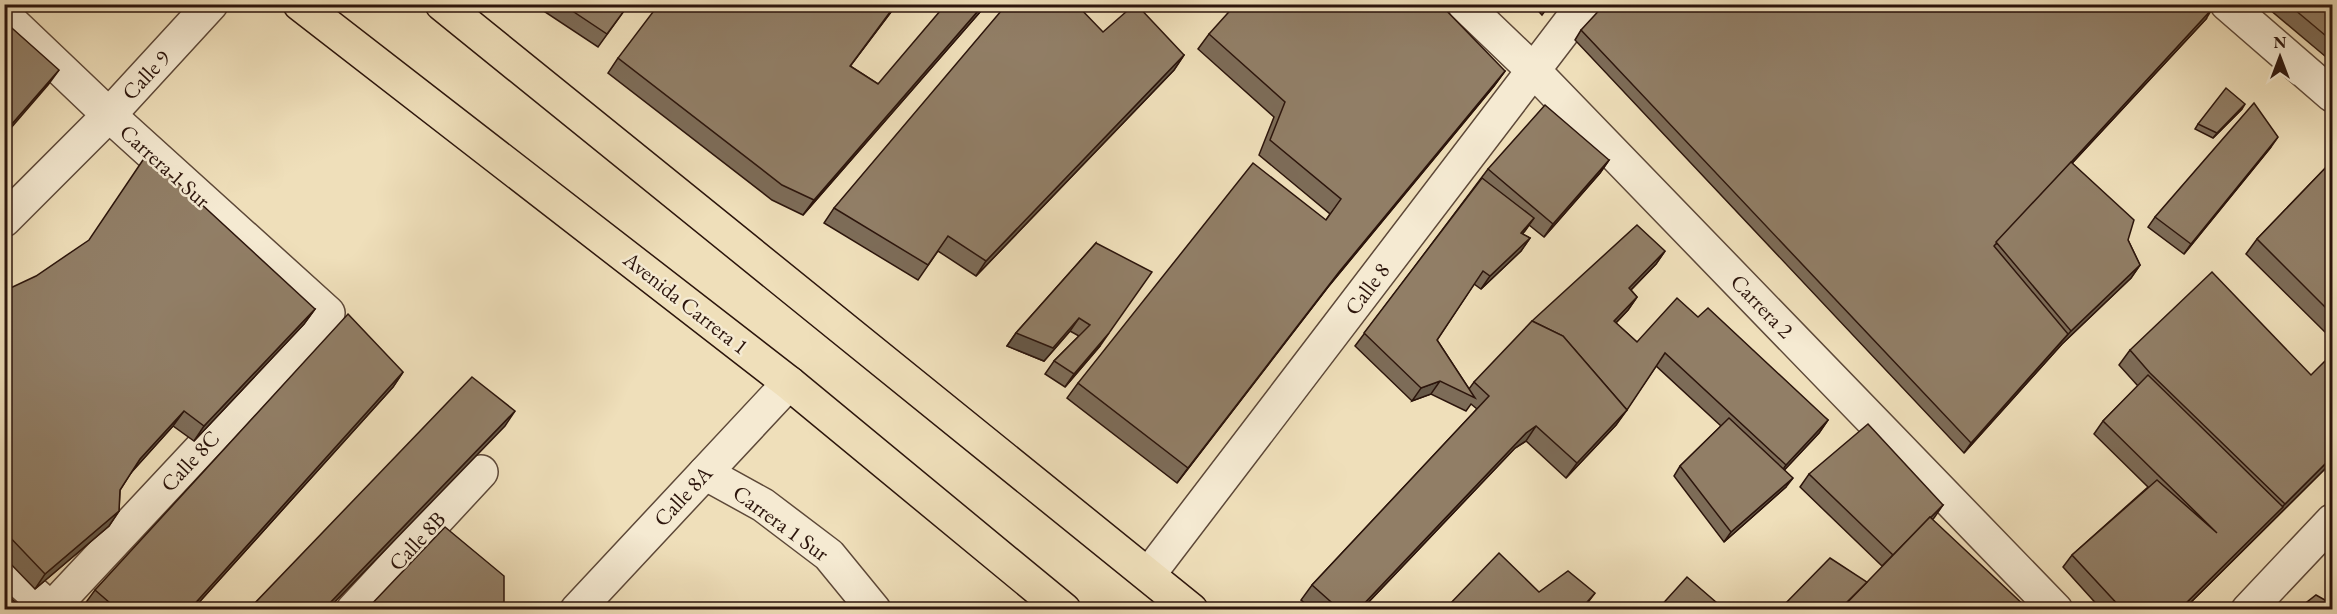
<svg xmlns="http://www.w3.org/2000/svg" width="2337" height="614" font-family="'EB Garamond',serif">
	<rect width="100%" height="100%" fill="#efdfba"/>
	<filter id="stains"><feTurbulence type="fractalNoise" baseFrequency=".00333" numOctaves="4"/><feColorMatrix values="0 0 0 0 .2 0 0 0 0 .09 0 0 0 0 .02 0 0 0 .5 -.17"/></filter>
	<radialGradient id="worn" r=".72"><stop offset=".6" stop-color="#630" stop-opacity="0"/><stop offset="1" stop-color="#630" stop-opacity=".3"/></radialGradient>
	<g fill="none" stroke-linecap="round" stroke-linejoin="round">
		<g stroke="#5d4838" stroke-width="36">
			<g id="street">
				<path d="M1464,4l70,67 522,539"/>
				<path d="M2227,4l105,91"/>
				<path d="M4,15l105,100 219,198 -277,296"/>
				<path d="M4,220l105,-105 102,-111"/>
				<path d="M705,473l58,32 66,50 45,55"/>
				<path d="M4,567l48,43"/>
				<path d="M1149,574l435,-570"/>
				<path d="M353,610l128,-138"/>
				<path d="M577,610l212,-227"/>
				<path d="M2248,610l84,-89"/>
			</g>
		</g>
		<g stroke="#2c150c" stroke-width="36">
			<g id="primary">
				<path d="M300,4l489,379 275,227"/>
				<path d="M442,4l749,606"/>
			</g>
		</g>
		<use href="#street" stroke="#f5ead2" stroke-width="33"/>
		<use href="#primary" stroke="#efdfba" stroke-width="33"/>
	</g>
	<g fill="#7d6c58" stroke="#2c150c" stroke-width="1.5">
		<path d="M533,4h96l-31,43z"/>
		<path d="M897,4l-47,62 28,18 109,-80 -184,211 -31,-15 -164,-127 10,-15z"/>
		<path d="M1532,4h18l-8,11z"/>
		<path d="M2263,4h69v58z"/>
		<path d="M2206,19l-134,144 56,77 12,25 -9,13 -69,66 -98,109 -389,-413 6,-10z"/>
		<path d="M1103,32l81,23 -10,15 -198,206 -38,-25 -20,29 -94,-57 10,-15z"/>
		<path d="M1209,34l296,37 -11,15 -166,201 -151,196 -110,-85 11,-15 248,-163 4,-6 -71,-59 15,-38 -76,-68z"/>
		<path d="M2242,109l-29,29 -18,-9 3,-5z"/>
		<path d="M2271,147l-87,107 -36,-27 7,-10z"/>
		<path d="M1609,160l-9,13 -56,64 -15,-12 -7,9 8,4 -9,13 -40,38 -7,-5 -37,56 32,49 5,-7 191,-131 -9,13 -25,26 6,7 -9,13 -12,13 21,19 61,-25 130,103 -9,13 -35,37 2,17 -62,55 -50,-66 6,-10 41,-40 -65,-60 -40,59 -50,53 -40,-37 -11,7 -153,161h-50l-11,-9 11,-15 165,-176 -6,-5 -5,7 -35,-17 -19,7 -57,-55 133,-177z"/>
		<path d="M2332,161v178l-86,-85 11,-15z"/>
		<path d="M1096,243l4,103 -35,41 -20,-13 9,-13 25,-25 -9,-5 -26,30 -37,-15 9,-13z"/>
		<path d="M4,291l311,18 -11,15 -110,117 -21,-15 -41,45 -12,19 -1,21 -10,15 -74,63 -31,-32z"/>
		<path d="M2130,350l202,112 -148,147h-83l-38,-42 9,-12 76,-68 -54,-53 9,-13 35,-35 -19,-21z"/>
		<path d="M403,372l-10,15 -200,222h-104l-5,-4 11,-15z"/>
		<path d="M1809,474l134,31 -61,61 -82,-79z"/>
	</g>
	<g fill="#665847" stroke="#2c150c" stroke-width="1.5">
		<path d="M896,4h1l-58,77 11,-15z"/>
		<path d="M984,4h3l-184,211 11,-15z"/>
		<path d="M2212,9l-6,10 -209,225 -1,-1z"/>
		<path d="M1184,55l-10,15 -198,206 10,-15z"/>
		<path d="M59,70l-11,15 -44,51v-3z"/>
		<path d="M1505,71l-11,15 -166,201 -151,196 11,-15 151,-196z"/>
		<path d="M2245,104l-3,5 -29,29 4,-5z"/>
		<path d="M2278,137l-7,10 -87,107 7,-10z"/>
		<path d="M1609,160l-9,13 -56,64 9,-13z"/>
		<path d="M1534,218l-9,13 -13,15 9,-13z"/>
		<path d="M1530,238l-9,13 -40,38 9,-13z"/>
		<path d="M1665,251l-9,13 -36,37 9,-13z"/>
		<path d="M2140,265l-9,13 -69,66 -98,109 7,-10 100,-112z"/>
		<path d="M1637,297l-9,13 -23,24 9,-13z"/>
		<path d="M315,309l-11,15 -110,117 10,-15z"/>
		<path d="M1079,318l-9,13 -26,30 -37,-15 9,-13z"/>
		<path d="M1109,333l-9,13 -35,41 9,-13z"/>
		<path d="M403,372l-10,15 -200,222h-3z"/>
		<path d="M1440,381l-9,13 -19,7 9,-13z"/>
		<path d="M1627,410l-11,15 -50,53 11,-15z"/>
		<path d="M184,411l-11,15 -43,48 10,-15z"/>
		<path d="M515,411l-10,15 -177,183h-4z"/>
		<path d="M1828,420l-9,13 -42,45 9,-13z"/>
		<path d="M1536,426l-10,15 -11,7 -153,161h-3l167,-176z"/>
		<path d="M2332,457v5l-148,147h-4z"/>
		<path d="M1793,478l-7,9 -62,55 7,-10z"/>
		<path d="M1943,505l-9,13 -50,50 9,-13z"/>
		<path d="M119,511l-10,15 -74,63 10,-15z"/>
		<path d="M1595,593l-12,16h-2z"/>
	</g>
	<g fill="#917e66" stroke="#2c150c" stroke-width="1.5">
		<path d="M562,4h67l-22,30z"/>
		<path d="M659,4h237l-46,62 28,18 68,-80h38l-170,196 -32,-15 -164,-127z"/>
		<path d="M1007,4h18l14,4 5,-4h32l27,28 32,-28h1l48,51 -198,206 -38,-25 -20,29 -94,-57z"/>
		<path d="M1236,4h204l65,67 -166,201 -151,196 -110,-85 175,-220 73,57 15,-21 -71,-59 15,-38 -76,-68z"/>
		<path d="M1605,4h602l5,5 -218,237 74,88 -97,109 -390,-413z"/>
		<path d="M2288,4h44v37z"/>
		<path d="M4,21l55,49 -55,63z"/>
		<path d="M2226,88l19,16 -28,29 -19,-9z"/>
		<path d="M2254,103l24,34 -87,107 -36,-27z"/>
		<path d="M1545,105l64,55 -56,64 -65,-55z"/>
		<path d="M147,154l168,155 -111,117 -20,-15 -44,48 -20,31 -1,21 -74,63 -41,-43v-240l32,-15 53,-36z"/>
		<path d="M2332,161v153l-75,-75z"/>
		<path d="M2071,162l63,58 -6,20 12,25 -69,66 -75,-89z"/>
		<path d="M1482,178l52,40 -13,15 9,5 -40,38 -7,-5 -46,69 38,58 -35,-17 -19,7 -57,-55z"/>
		<path d="M1637,225l28,26 -36,37 8,9 -23,24 23,21 40,-44 21,19 10,-9 120,112 -42,45 -121,-112 -38,57 -64,-74 -31,-15z"/>
		<path d="M1096,243l56,29 -43,61 -35,41 -20,-13 36,-36 -11,-7 -26,30 -37,-15z"/>
		<path d="M2212,272l99,103 21,-21v103l-47,47 -135,-131 -20,-23z"/>
		<path d="M348,314l55,58 -213,237h-73l-22,-19z"/>
		<path d="M1532,321l31,15 64,74 -50,53 -41,-37 -10,7 -167,176h-20l-27,-24 177,-189 -15,-14z"/>
		<path d="M2148,375l135,132 -103,102h-58l-50,-54 85,-75 60,53 -114,-112z"/>
		<path d="M472,377l43,34 -191,198h-75z"/>
		<path d="M1729,418l64,60 -62,54 -51,-66z"/>
		<path d="M1868,424l75,81 -12,12h-1l-37,38 -84,-81z"/>
		<path d="M1930,517l98,92h-187z"/>
		<path d="M445,527l59,49v33h-137z"/>
		<path d="M1499,553l40,39 29,-21 27,22 -14,16h-136z"/>
		<path d="M1830,558l37,24 -27,27h-60z"/>
		<path d="M1687,577l37,32h-66z"/>
		<path d="M4,592l19,17h-19z"/>
		<path d="M2316,595l16,9v5h-34z"/>
	</g>
	<g text-anchor="middle" dominant-baseline="central" stroke-width="5" stroke-linejoin="round" paint-order="stroke">
		<g font-size="22" fill="#2c150c" stroke="#f5ead2">
			<text transform="translate(146 75) rotate(-47)">Calle 9</text>
			<text transform="translate(165 166) rotate(42)">Carrera 1 Sur</text>
			<text transform="translate(1367 289) rotate(-53)">Calle 8</text>
			<text transform="translate(686 303) rotate(38)">Avenida Carrera 1</text>
			<text transform="translate(1762 306) rotate(46)">Carrera 2</text>
			<text transform="translate(190 461) rotate(-47)">Calle 8C</text>
			<text transform="translate(683 496) rotate(-47)">Calle 8A</text>
			<text transform="translate(781 523) rotate(36)">Carrera 1 Sur</text>
			<text transform="translate(417 541) rotate(-47)">Calle 8B</text>
		</g>
	</g>
	<rect width="2337" height="614" fill="none" stroke="#efdfba" stroke-width="24"/>
	<rect x="6" y="6" width="2325" height="602" fill="none" stroke="#2c150c" stroke-width="3"/>
	<rect x="12" y="12" width="2313" height="590" fill="none" stroke="#2c150c" stroke-width="1.5"/>
	<g transform="translate(2280 57)" stroke="#f5ead2" stroke-width="4.5" paint-order="stroke">
	<path d="M0-4.5L10 22L0 15L-10 22Z" fill="#2c150c"/>
	<text y="-9" font-size="16" font-weight="bold" text-anchor="middle" fill="#2c150c">N</text>
	</g>
	<rect width="100%" height="100%" filter="url(#stains)"/>
	<rect width="100%" height="100%" fill="url(#worn)"/>
</svg>
